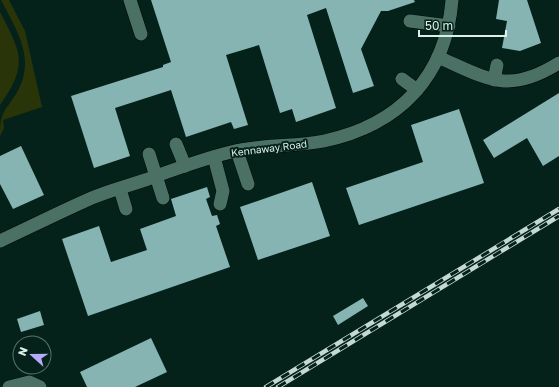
<svg xmlns="http://www.w3.org/2000/svg" width="559" height="387" font-family="'Golos Text',sans-serif">
	<rect width="100%" height="100%" fill="#05221a"/>
	<g fill="#293508">
		<path d="M1,0h8l16,31 17,76 -39,13 1,8 -4,8c0,-24 4,-23 16,-42 21,-34 1,-63 -15,-94z"/>
		<path d="M0,12c21,41 29,52 0,93z"/>
	</g>
	<g fill="#86b4b3">
		<path d="M151,0h263l1,2 -27,9h-7l-20,38 13,37 -21,7 -27,-85 -19,7 29,93 -40,14 -4,-13 -12,4 -21,-68 -33,10 22,70 -14,4 -3,-7 -45,15 -15,-47 -56,18 15,48 -36,12 -23,-72 92,-29v-2l8,-3z"/>
		<path d="M499,0h28l14,43 -21,8 -18,-3 5,-27 -11,-2z"/>
		<path d="M559,93v63l-16,10 -16,-28 -33,20 -11,-18z"/>
		<path d="M459,109l25,74 -125,42 -13,-37 77,-26 -12,-37z"/>
		<path d="M21,146l23,49 -31,14 -13,-25v-28z"/>
		<path d="M312,182l18,54 -72,24 -18,-53z"/>
		<path d="M207,187l3,10 -4,2 6,17 5,-1 3,9 -4,2 14,41 -142,49 -26,-77 37,-13 12,36 36,-12 -7,-21 36,-13 -5,-17z"/>
		<path d="M363,298l5,8 -30,19 -5,-9z"/>
		<path d="M40,311l4,14 -23,7 -4,-13z"/>
		<path d="M151,338l16,34 -32,15h-48l-7,-15z"/>
	</g>
	<g fill="none" stroke-linecap="round" stroke-linejoin="round">
		<g stroke="#000a05" stroke-width="14">
			<g id="minor">
				<path d="M130,0l11,34"/>
				<path d="M410,21l39,5"/>
				<path d="M438,57c50,22 70,38 121,6"/>
				<path d="M402,79l15,11"/>
				<path d="M494,80l3,-15"/>
				<path d="M176,144l9,22"/>
				<path d="M237,151l11,33"/>
				<path d="M149,154l14,44"/>
				<path d="M214,157l9,34 -3,13"/>
				<path d="M120,189l6,20"/>
				<path d="M0,241c28,-13 56,-27 85,-40 19,-9 40,-14 60,-21 28,-10 57,-21 86,-28 30,-8 63,-5 93,-11 75,-16 122,-64 128,-141"/>
				<path d="M9,387l20,-5 11,5"/>
			</g>
		</g>
		<use href="#minor" stroke="#4a7163" stroke-width="13"/>
		<g stroke="#c3d9d1" stroke-width="4.5">
			<g id="rail">
				<path d="M266,387l293,-178"/>
				<path d="M278,387l281,-171"/>
			</g>
		</g>
		<use href="#rail" stroke="#05221a" stroke-width="3" stroke-dasharray="9" stroke-linecap="butt"/>
	</g>
	<g text-anchor="middle" dominant-baseline="central" stroke-width="4" stroke-linejoin="round" paint-order="stroke">
		<g font-size="10" fill="#dbf0e8" stroke="#05221a">
			<text transform="translate(269 148) rotate(-7)">Kennaway Road</text>
		</g>
	</g>
	<g transform="translate(32 355) rotate(291)"><circle r="19" fill="#05221a" stroke="#5b746c"/>
	<path d="M0-3L7 15L0 10L-7 15Z" fill="#b4acf9"/>
	<text y="-6" font-size="11" font-weight="bold" text-anchor="middle" fill="#dbf0e8">N</text>
	</g>
	<path d="M419 30v6h87v-6" fill="none" stroke="#dbf0e8" stroke-width="2"/>
	<text x="425" y="30" font-size="12" fill="#dbf0e8" stroke="#05221a" stroke-width="3" paint-order="stroke">50 m</text>
</svg>
